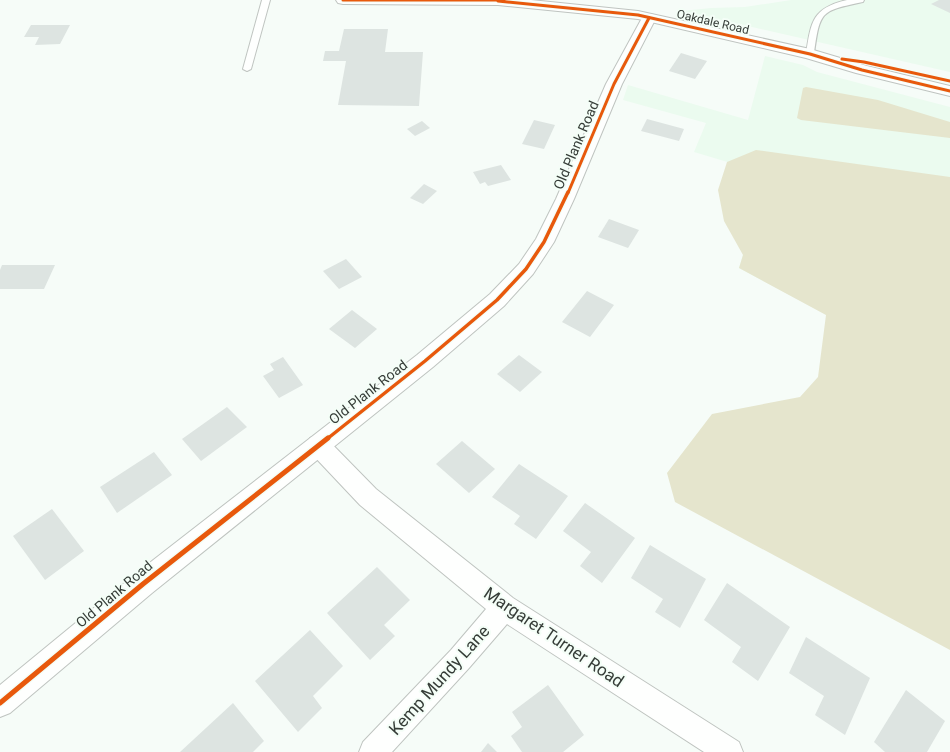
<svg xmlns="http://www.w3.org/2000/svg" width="950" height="752" font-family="Roboto,sans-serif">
	<rect width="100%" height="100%" fill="#f6fcf8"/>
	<g fill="#ebfbef">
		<path d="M791,0h159v72l-268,-61 29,-3 34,-1z"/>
		<path d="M765,56l38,9 14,7 133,35v274l-211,-113 28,-94 -73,-22 12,-29 -83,-23 5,-15 120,35z"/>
	</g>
	<g fill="#e5e5cd">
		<path d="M806,87l72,13 72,22v16l-149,-18 -4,-2 6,-30z"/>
		<path d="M756,150l194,27v473l-275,-148 -8,-29 45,-59 88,-17 18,-20 8,-62 -87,-47 4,-13 -19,-34 -6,-31 9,-28z"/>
	</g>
	<g fill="#dde4e1">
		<path d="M939,0h11v13l-19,-9z"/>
		<path d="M31,25h39l-10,19 -25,1 4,-8h-15z"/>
		<path d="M344,29h44l-3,23h38l-4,54 -81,-1 8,-44h-23l2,-10h14z"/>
		<path d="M681,53l26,8 -12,18 -26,-8z"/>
		<path d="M647,119l37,10 -5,12 -38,-10z"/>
		<path d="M534,120l21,5 -11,24 -22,-5z"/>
		<path d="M422,121l8,7 -15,8 -8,-7z"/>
		<path d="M501,165l10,15 -23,6 -3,-4 -5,2 -7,-12z"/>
		<path d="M424,184l13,7 -14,13 -13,-6z"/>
		<path d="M609,219l30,11 -11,18 -30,-11z"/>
		<path d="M346,259l16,18 -23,12 -16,-18z"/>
		<path d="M2,265h53l-11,24h-44v-19z"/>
		<path d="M587,291l27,14 -24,32 -28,-15z"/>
		<path d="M352,310l25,19 -22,19 -26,-19z"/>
		<path d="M519,355l23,17 -22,20 -23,-18z"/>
		<path d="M283,357l20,28 -24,13 -16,-22 11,-6 -4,-6z"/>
		<path d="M227,407l20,20 -46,34 -19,-22z"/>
		<path d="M462,441l33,28 -26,24 -33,-29z"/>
		<path d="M154,452l18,23 -55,38 -17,-26z"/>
		<path d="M519,464l49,32 -32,43 -22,-15 6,-8 -28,-19z"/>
		<path d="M585,503l50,35 -33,45 -22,-17 11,-14 -28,-21z"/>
		<path d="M52,509l32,42 -39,29 -32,-44z"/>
		<path d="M650,545l56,34 -26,49 -25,-16 8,-13 -32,-21z"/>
		<path d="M377,567l33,33 -26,25 11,11 -25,24 -43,-47z"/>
		<path d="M727,583l63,44 -32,54 -26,-19 9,-15 -37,-27z"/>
		<path d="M310,630l33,36 -30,30 9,12 -24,24 -43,-51z"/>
		<path d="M806,637l64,41 -25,57 -30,-20 9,-19 -35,-23z"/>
		<path d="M548,685l36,50 -21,17h-41l-11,-16 11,-9 -10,-15z"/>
		<path d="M906,690l39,31 -18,31h-42l-11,-10z"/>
		<path d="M233,703l31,38 -11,11h-73z"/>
		<path d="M488,743l9,9h-16z"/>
	</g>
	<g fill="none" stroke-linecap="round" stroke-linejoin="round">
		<g stroke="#bfc4c0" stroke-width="2">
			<g id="service">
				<path d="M262,0h8l-19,69 -4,2 -4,-2z"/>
				<path d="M847,0h17l-1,2c-42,9 -43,8 -49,52l-4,2h-3l-1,-2c5,-32 6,-46 41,-54z"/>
			</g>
		</g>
		<g stroke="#bfc4c0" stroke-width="2">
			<path id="minor" d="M318,435l8,3 50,51 137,109 226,144 4,10h-39l-197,-128 -38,44 -77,84h-33l4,-10 88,-92 35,-41 -126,-104 -50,-53 -3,-7 3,-7z"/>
		</g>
		<g stroke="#bfc4c0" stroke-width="2">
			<path id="tertiary" d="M649,14l5,1 2,3 -34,66 -48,115 -20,43 -21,32 -29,32 -71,61 -281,226 -142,120 -10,4v-32l134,-110 283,-220 73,-61 29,-30 17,-25 20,-40 50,-115 36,-66 2,-3z"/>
		</g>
		<g stroke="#bfc4c0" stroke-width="2">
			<path id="secondary" d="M336,0h195l107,11 172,38 57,17 83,20v10l-94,-23 -50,-15 -168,-39 -140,-14 -155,-1 -5,-1z"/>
		</g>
		<use href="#service" fill="#fefffe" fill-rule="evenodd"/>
		<use href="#minor" fill="#fefffe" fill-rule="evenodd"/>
		<use href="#tertiary" fill="#fefffe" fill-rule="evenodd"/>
		<use href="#secondary" fill="#fefffe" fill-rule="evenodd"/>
		<g stroke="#f4fef7" stroke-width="5">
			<g id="cycleway-far2">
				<path d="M343,0h161"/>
				<path d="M498,1l140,14 172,39 52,16 88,21"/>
				<path d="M842,59l22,3 86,19"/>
				<path d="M568,193l46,-109 35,-66"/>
			</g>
		</g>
		<g stroke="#f4fef7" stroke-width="6">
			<path id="cycleway-far1" d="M327,439l98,-78 72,-61 29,-31 18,-27 24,-50"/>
		</g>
		<g stroke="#f4fef7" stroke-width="8">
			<path id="cycleway" d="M0,703l143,-119 185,-146"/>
		</g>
		<use href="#cycleway-far2" stroke="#e8590c" stroke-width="3"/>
		<use href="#cycleway-far1" stroke="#e8590c" stroke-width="3.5"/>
		<use href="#cycleway" stroke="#e8590c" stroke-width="5"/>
	</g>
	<g text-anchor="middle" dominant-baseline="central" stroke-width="4" stroke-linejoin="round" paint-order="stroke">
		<g font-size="12" fill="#363d38" stroke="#f4fef7">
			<text transform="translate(713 22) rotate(13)">Oakdale Road</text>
		</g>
		<g font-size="14" fill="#363d38" stroke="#f4fef7">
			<text transform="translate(576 145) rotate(-67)">Old Plank Road</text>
			<text transform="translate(368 392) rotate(-38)">Old Plank Road</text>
			<text transform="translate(114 594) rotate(-40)">Old Plank Road</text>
		</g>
		<g font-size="17" fill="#363d38" stroke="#f4fef7">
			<text transform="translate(554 637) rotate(34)">Margaret Turner Road</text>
			<text transform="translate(439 680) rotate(-48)">Kemp Mundy Lane</text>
		</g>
	</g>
</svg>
